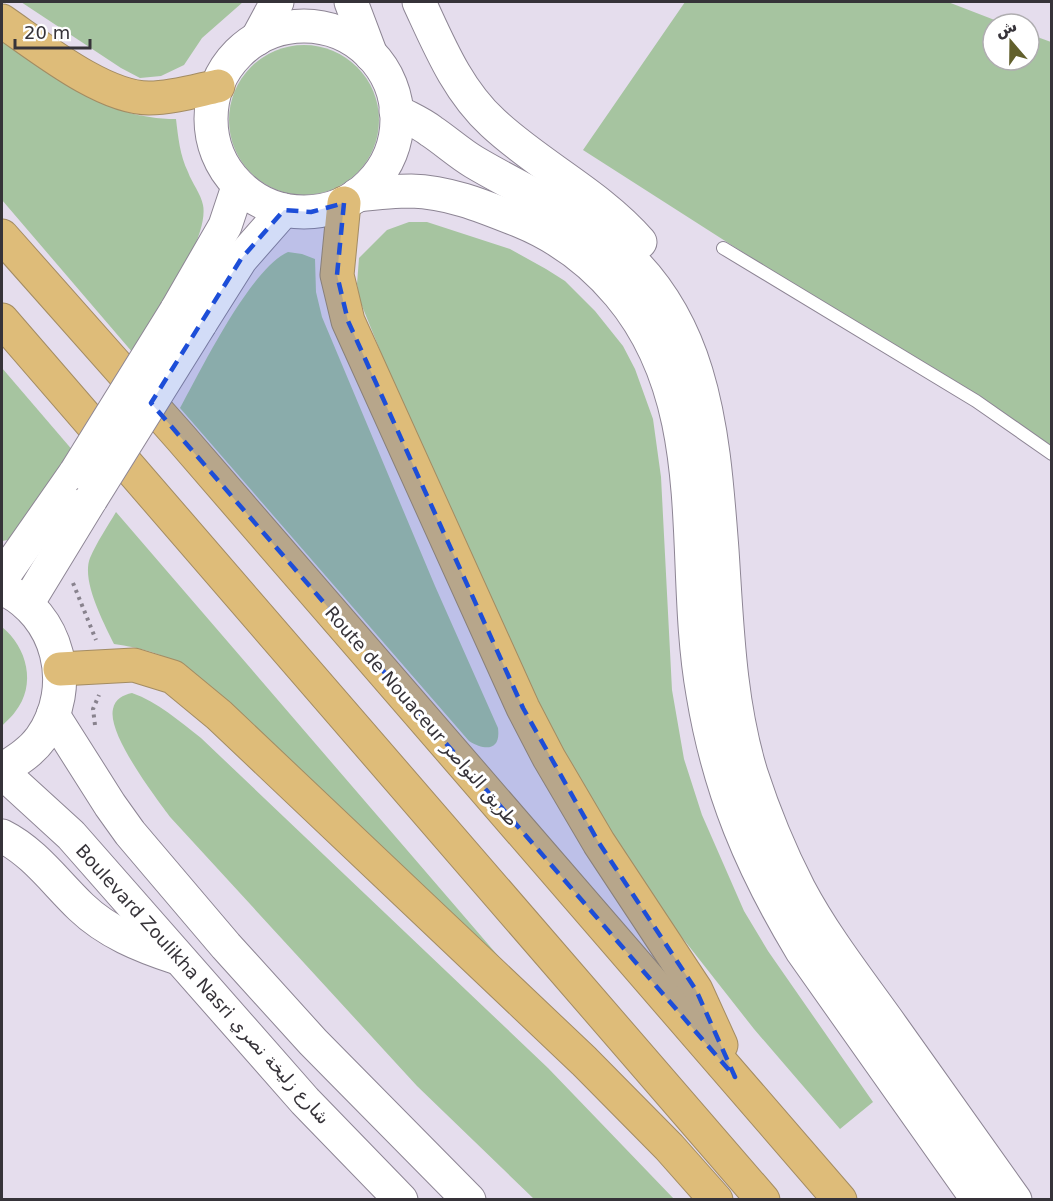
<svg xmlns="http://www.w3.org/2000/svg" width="1053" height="1201" viewBox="0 0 1053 1201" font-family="'DejaVu Sans',Cairo,sans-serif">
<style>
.green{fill:#a6c4a0}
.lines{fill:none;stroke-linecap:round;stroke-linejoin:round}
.lane-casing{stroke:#8d8594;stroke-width:14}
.secondary-casing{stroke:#8d8594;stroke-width:35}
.highway-casing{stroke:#a38c63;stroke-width:35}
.path{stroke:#88828d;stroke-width:4;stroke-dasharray:3 4.5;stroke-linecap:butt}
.lane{stroke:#fff;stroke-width:12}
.secondary{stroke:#fff;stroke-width:33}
.highway{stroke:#debc79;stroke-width:33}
.secondary-bridge-casing{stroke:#8d8594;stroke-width:35;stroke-linecap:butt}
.secondary-bridge{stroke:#fff;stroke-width:33}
.marked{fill:#1d4ed8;fill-opacity:0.2;stroke:#1d4ed8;stroke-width:4.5;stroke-dasharray:12 8;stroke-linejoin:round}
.labels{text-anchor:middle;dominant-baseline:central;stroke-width:6;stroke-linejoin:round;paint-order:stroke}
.street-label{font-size:18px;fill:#363339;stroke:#fff}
</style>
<rect width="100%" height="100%" fill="#e5dded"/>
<g class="green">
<path d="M 21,2 L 243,2 L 202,38 L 184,65 L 161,76 L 140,78 L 121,68 Z"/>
<path d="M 685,2 L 948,2 L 1005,24 L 993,24 L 993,60 L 1029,60 L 1029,34 L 1051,42 L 1051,452 L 908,358 L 583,150 Z"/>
<path d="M 2,40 C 58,77 104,119 176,119 C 178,136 180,156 188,172 C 192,183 201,194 203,205 C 210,240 152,322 133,353 L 2,200 Z"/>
<circle cx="304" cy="120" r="75"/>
<path d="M 409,222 L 427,222 L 510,249 L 546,269 L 565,281 L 595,311 L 623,346 L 635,369 L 653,419 L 661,477 L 672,690 L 684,759 L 702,815 L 744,911 L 768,951 L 873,1102 L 840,1129 L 754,1029 L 677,931 L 590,809 L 463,555 L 360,301 L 357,284 L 359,258 L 387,230 Z"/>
<path d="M 288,252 L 302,254 L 315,259 L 316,292 L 322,317 L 435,586 L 498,728 C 501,751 485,751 469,741 L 180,408 C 201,370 250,269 288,252 Z"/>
<path d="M 2,368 L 74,452 L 13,539 L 2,541 Z"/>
<path d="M 116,512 L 506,965 L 186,669 C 163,653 141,648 114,644 C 104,623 81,581 90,558 C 97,542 107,527 116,512 Z"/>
<path d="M 2,627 C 27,647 37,685 15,712 C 12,717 6,721 2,726 Z"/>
<path d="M 132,693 C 158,702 179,721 201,738 L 548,1068 L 674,1199 L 534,1199 L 417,1086 L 171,818 C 156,798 107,734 113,709 C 115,699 123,695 132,693 Z"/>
</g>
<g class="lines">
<defs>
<path id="lane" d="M 723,248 L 976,401 L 1052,454"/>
<g id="secondary">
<path d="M 351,2 L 371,55"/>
<path d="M 419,2 C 439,45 457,90 493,123 C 539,166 598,194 640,242"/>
<circle cx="304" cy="119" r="93"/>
<path d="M 257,39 L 277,2"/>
<path d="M 396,111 C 408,118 421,123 431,131 C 446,141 459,153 474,162 C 516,187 560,206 600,234 C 706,309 713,433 722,550 C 727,625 729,701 751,773 C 764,813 780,852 799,889 C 825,938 860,982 892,1027 C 933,1084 974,1142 1015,1200"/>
<path d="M 357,195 C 375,193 393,191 411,191 C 450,192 485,207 520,221 C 559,237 592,262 619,294 C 714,407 679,560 703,694 C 719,791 752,868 802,951 L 978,1200"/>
<path d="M 176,311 L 225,226 L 238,187"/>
<path d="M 200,324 L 241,259 L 284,210"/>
<path d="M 2,578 L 76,472"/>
<path d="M 2,588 C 59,614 77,687 41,738 C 31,752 16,761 2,770"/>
<path d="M 27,604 L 91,499"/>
<path d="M 53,715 L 110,805 L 130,833 L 226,946 L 313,1042 L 469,1200"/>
<path d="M 2,772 L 71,835 L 305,1101 L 401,1200"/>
<path d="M 2,836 C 34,852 55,882 81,907 C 107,932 141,946 175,957"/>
</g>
<g id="highway">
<path d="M 2,21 C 40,47 103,98 149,98 C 172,98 195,91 218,86"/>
<path d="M 344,203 L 337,275 L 348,321 L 523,708 L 549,758 L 599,843 L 696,990 L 721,1045"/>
<path d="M 2,236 L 181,438 L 840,1200"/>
<path d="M 2,320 L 763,1200"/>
<path d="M 60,669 L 134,665 L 173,677 L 219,715 L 584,1061 L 669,1147 L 716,1200"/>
</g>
</defs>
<use href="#lane" class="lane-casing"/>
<use href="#secondary" class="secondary-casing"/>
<use href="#highway" class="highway-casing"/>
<g class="path">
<path d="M 73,583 L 96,640"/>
<path d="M 95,725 L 93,709 L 99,695"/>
</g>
<use href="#lane" class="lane"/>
<use href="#secondary" class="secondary"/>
<use href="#highway" class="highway"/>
<defs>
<g id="secondary-bridge">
<path d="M 76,472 L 176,311"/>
<path d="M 91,499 L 200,324"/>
</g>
</defs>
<use href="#secondary-bridge" class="secondary-bridge-casing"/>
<use href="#secondary-bridge" class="secondary-bridge"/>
</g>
<path class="marked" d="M 344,203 L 337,275 L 348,321 L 523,708 L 599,843 L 696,990 L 735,1077 L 151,403 L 241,259 L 284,210 L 311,212 Z"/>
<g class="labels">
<g class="street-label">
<text transform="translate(422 716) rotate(49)">Route de Nouaceur طريق النواصر</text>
<text transform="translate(203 984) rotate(48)">Boulevard Zoulikha Nasri شارع زليخة نصري</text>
</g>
</g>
<rect width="1053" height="1201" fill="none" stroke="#363339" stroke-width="6"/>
<g transform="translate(1011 42) rotate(340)"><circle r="28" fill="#ffffff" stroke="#afadb0" stroke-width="1.5"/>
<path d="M0-4.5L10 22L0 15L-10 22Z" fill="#62602d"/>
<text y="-9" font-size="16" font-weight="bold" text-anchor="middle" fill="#363339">ش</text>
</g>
<path d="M15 39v9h75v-9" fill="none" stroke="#363339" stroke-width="3"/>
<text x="24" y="39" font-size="18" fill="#363339" stroke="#ffffff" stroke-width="4.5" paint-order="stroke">20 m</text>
</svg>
